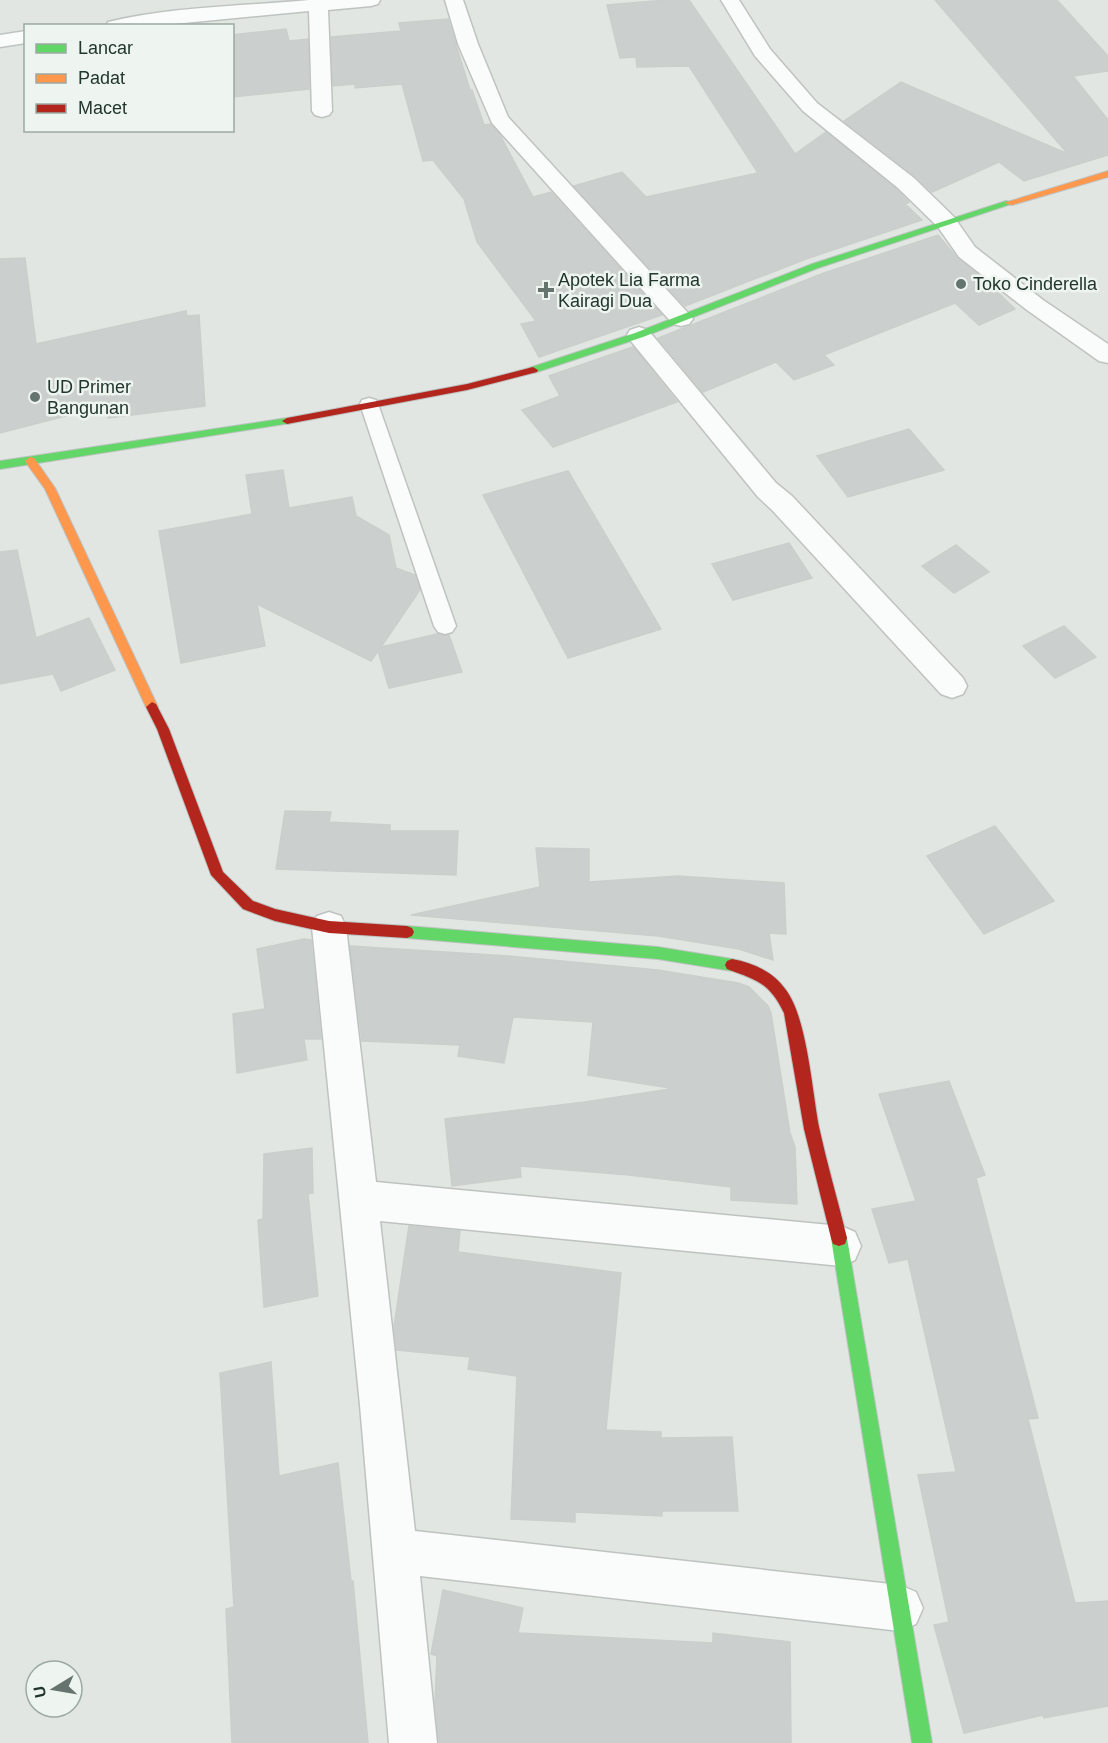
<svg xmlns="http://www.w3.org/2000/svg" width="1108" height="1743" viewBox="0 0 1108 1743" font-family="Helvetica,sans-serif">
<style>
.building{fill:#cbcfcd;stroke:#cacfcc;stroke-width:1.5}
.lines{fill:none;stroke-linecap:round;stroke-linejoin:round}
.lane-casing{stroke:#bec3c0;stroke-width:3}
.street-casing{stroke:#bec3c0;stroke-width:3}
.fast-casing{stroke:#bdc3c0;stroke-width:2}
.slow-casing{stroke:#bdc3c0;stroke-width:2}
.jam-casing{stroke:#bdc3c0;stroke-width:2}
.lane{fill:#fafbfb;fill-rule:evenodd}
.street{fill:#fafbfb;fill-rule:evenodd}
.fast{fill:#63d668;fill-rule:evenodd}
.slow{fill:#ff974d;fill-rule:evenodd}
.jam{fill:#b3261e;fill-rule:evenodd}
.poi-dot{fill:#65746e;stroke:#eef5f1;stroke-width:2}
.labels{text-anchor:middle;dominant-baseline:central;stroke-width:5;stroke-linejoin:round;paint-order:stroke}
.far-poi-label{font-size:18px;fill:#22362f;stroke:#eef5f1;text-anchor:start}
</style>
<rect width="100%" height="100%" fill="#e1e6e3"/>
<g class="building">
<path d="M 666,0 L 689,0 L 795,154 L 826,132 L 897,190 L 909,202 L 905,204 L 922,220 L 806,259 L 685,306 L 574,186 L 622,172 L 646,197 L 758,173 L 689,66 L 637,67 L 636,57 L 620,58 L 607,5 Z"/>
<path d="M 935,0 L 1057,0 L 1108,56 L 1108,71 L 1073,76 L 1108,120 L 1108,155 L 1024,181 L 999,162 L 932,192 L 915,176 L 844,121 L 901,82 L 1068,154 Z"/>
<path d="M 448,19 L 470,90 L 472,90 L 484,125 L 490,124 L 500,135 L 533,197 L 551,192 L 662,315 L 539,357 L 521,324 L 536,321 L 477,242 L 464,199 L 433,160 L 423,161 L 402,84 L 355,88 L 355,84 L 333,86 L 331,37 L 401,31 L 399,23 Z"/>
<path d="M 286,29 L 289,41 L 308,39 L 309,89 L 232,97 L 232,35 Z"/>
<path d="M 938,235 L 958,259 L 985,280 L 1015,309 L 979,325 L 955,303 L 824,355 L 834,365 L 794,380 L 776,362 L 703,392 L 658,338 L 824,273 Z"/>
<path d="M 25,258 L 36,344 L 186,311 L 187,316 L 199,315 L 205,406 L 108,418 L 108,405 L 0,433 L 0,259 Z"/>
<path d="M 633,347 L 677,402 L 553,447 L 522,410 L 560,396 L 549,376 Z"/>
<path d="M 909,429 L 944,470 L 848,497 L 817,456 Z"/>
<path d="M 283,470 L 289,508 L 352,497 L 356,516 L 389,535 L 396,568 L 415,575 L 420,590 L 381,647 L 437,634 L 449,635 L 462,672 L 389,688 L 378,651 L 371,661 L 257,604 L 265,646 L 181,663 L 159,531 L 252,514 L 246,475 Z"/>
<path d="M 568,471 L 661,629 L 568,658 L 483,495 Z"/>
<path d="M 789,543 L 812,578 L 733,600 L 712,564 Z"/>
<path d="M 956,545 L 989,572 L 954,593 L 922,566 Z"/>
<path d="M 17,550 L 36,638 L 89,618 L 115,670 L 61,691 L 53,674 L 0,684 L 0,552 Z"/>
<path d="M 1064,626 L 1096,657 L 1055,678 L 1023,646 Z"/>
<path d="M 285,811 L 331,812 L 329,822 L 390,825 L 390,831 L 458,831 L 456,875 L 276,869 Z"/>
<path d="M 995,826 L 1054,901 L 984,934 L 927,856 Z"/>
<path d="M 536,848 L 589,849 L 589,882 L 678,876 L 784,883 L 786,934 L 769,933 L 773,960 L 739,949 L 658,936 L 411,915 L 540,887 Z"/>
<path d="M 304,939 L 311,940 L 321,1039 L 304,1039 L 307,1060 L 237,1073 L 233,1014 L 265,1009 L 257,949 Z"/>
<path d="M 350,946 L 509,956 L 658,970 L 738,983 L 749,987 L 768,1006 L 771,1013 L 790,1133 L 795,1147 L 797,1204 L 731,1200 L 731,1187 L 629,1175 L 520,1166 L 521,1177 L 452,1186 L 445,1119 L 585,1102 L 670,1089 L 670,1088 L 588,1075 L 593,1022 L 513,1017 L 504,1063 L 458,1056 L 460,1045 L 362,1041 Z"/>
<path d="M 949,1081 L 985,1175 L 976,1178 L 1038,1418 L 1028,1419 L 1075,1603 L 1108,1601 L 1108,1706 L 1044,1718 L 1043,1715 L 964,1733 L 934,1625 L 949,1622 L 918,1475 L 956,1472 L 908,1259 L 889,1263 L 872,1209 L 916,1201 L 879,1094 Z"/>
<path d="M 312,1148 L 313,1193 L 308,1194 L 318,1296 L 264,1307 L 258,1220 L 263,1219 L 264,1154 Z"/>
<path d="M 409,1226 L 460,1231 L 458,1252 L 621,1273 L 606,1430 L 661,1432 L 661,1438 L 732,1437 L 738,1511 L 662,1511 L 662,1516 L 575,1512 L 575,1522 L 511,1519 L 517,1376 L 468,1369 L 470,1357 L 397,1350 L 394,1326 Z"/>
<path d="M 271,1362 L 279,1476 L 338,1463 L 351,1581 L 353,1581 L 368,1743 L 232,1743 L 226,1609 L 234,1607 L 220,1373 Z"/>
<path d="M 443,1590 L 523,1608 L 518,1633 L 713,1643 L 713,1633 L 790,1642 L 791,1743 L 439,1743 L 435,1702 L 437,1656 L 431,1654 Z"/>
</g>
<g class="lines">
<defs>
<path id="lane" d="M 369,398 L 376,400 L 378,404 L 456,626 L 452,632 L 445,634 L 438,632 L 434,626 L 360,404 L 362,400 Z"/>
<g id="street">
<path d="M 309,0 L 380,0 L 378,4 L 371,6 L 328,10 L 332,111 L 329,115 L 322,117 L 315,115 L 312,111 L 309,11 L 153,26 L 106,26 L 108,22 C 169,7 245,6 309,0 Z"/>
<path d="M 445,0 L 463,0 L 478,44 L 508,117 L 689,314 L 693,319 L 689,324 L 681,326 L 673,324 L 492,123 L 458,44 Z"/>
<path d="M 721,0 L 739,0 L 770,49 L 817,103 L 914,178 L 954,217 L 975,247 L 1043,300 L 1108,344 L 1108,363 L 1099,361 L 1027,310 L 959,257 L 938,227 L 898,188 L 803,111 L 755,56 Z"/>
<path d="M 26,31 L 26,43 L 0,47 L 0,35 Z"/>
<path d="M 639,327 L 648,330 L 776,483 L 792,496 L 963,678 L 967,686 L 963,694 L 952,698 L 941,694 L 772,510 L 758,497 L 630,340 L 627,335 L 630,330 Z"/>
<path d="M 329,912 L 341,916 L 346,927 L 376,1182 L 841,1226 L 855,1232 L 861,1246 L 855,1260 L 841,1266 L 380,1221 L 415,1531 L 900,1585 L 916,1592 L 923,1608 L 916,1624 L 900,1631 L 420,1576 L 437,1743 L 389,1743 L 360,1405 L 312,927 L 317,916 Z"/>
</g>
<g id="fast">
<path d="M 1006,201 L 1014,203 L 818,268 L 643,337 L 537,372 L 533,373 L 528,370 L 529,368 L 635,333 L 812,264 Z"/>
<path d="M 287,418 L 291,419 L 291,423 L 0,469 L 0,461 Z"/>
<path d="M 407,926 L 658,947 L 732,959 L 737,961 L 739,965 L 737,969 L 732,971 L 658,959 L 407,938 L 402,936 L 400,932 L 402,928 Z"/>
<path d="M 839,1230 L 845,1232 L 847,1238 L 932,1743 L 912,1743 L 831,1238 L 833,1232 Z"/>
</g>
<g id="slow">
<path d="M 1108,171 L 1108,177 L 1012,205 L 1004,203 Z"/>
<path d="M 30,457 L 34,458 L 55,488 L 158,707 L 156,710 L 152,712 L 146,707 L 45,489 L 25,461 Z"/>
</g>
<g id="jam">
<path d="M 533,367 L 538,370 L 537,372 L 467,390 L 287,424 L 282,421 L 287,418 L 467,384 Z"/>
<path d="M 152,702 L 156,704 L 169,729 L 223,872 L 253,901 L 275,909 L 329,921 L 407,926 L 412,928 L 414,932 L 412,936 L 407,938 L 329,933 L 275,921 L 243,909 L 211,875 L 157,729 L 146,707 Z"/>
<path d="M 732,959 C 753,963 773,971 786,990 C 807,1018 812,1090 819,1127 C 827,1164 838,1201 847,1238 L 845,1244 L 839,1246 L 833,1244 L 831,1238 L 804,1129 L 784,1013 C 769,982 756,980 727,969 L 725,965 L 727,961 Z"/>
</g>
</defs>
<use href="#lane" class="lane-casing"/>
<use href="#street" class="street-casing"/>
<use href="#fast" class="fast-casing"/>
<use href="#slow" class="slow-casing"/>
<use href="#jam" class="jam-casing"/>
<use href="#lane" class="lane"/>
<use href="#street" class="street"/>
<use href="#fast" class="fast"/>
<use href="#slow" class="slow"/>
<use href="#jam" class="jam"/>
</g>
<g class="poi-dot">
<circle cx="961" cy="284" r="6"/>
<path d="M543 281h6v6h6v6h-6v6h-6v-6h-6v-6h6z"/>
<circle cx="35" cy="397" r="6"/>
</g>
<g class="labels">
<g class="far-poi-label">
<text x="558" y="280">Apotek Lia Farma<tspan x="558" dy="21">Kairagi Dua</tspan></text>
<text x="973" y="284">Toko Cinderella</text>
<text x="47" y="387">UD Primer<tspan x="47" dy="21">Bangunan</tspan></text>
</g>
</g>
<rect x="24" y="24" width="210" height="108" fill="#eef5f1" stroke="#9ca9a3" stroke-width="1.5"/>
<rect x="36" y="44" width="30" height="9" fill="#63d668" stroke="#9ca9a3" stroke-width="1.5"/>
<text x="78" y="54" font-size="18" fill="#22362f">Lancar</text>
<rect x="36" y="74" width="30" height="9" fill="#ff974d" stroke="#9ca9a3" stroke-width="1.5"/>
<text x="78" y="84" font-size="18" fill="#22362f">Padat</text>
<rect x="36" y="104" width="30" height="9" fill="#b3261e" stroke="#9ca9a3" stroke-width="1.5"/>
<text x="78" y="114" font-size="18" fill="#22362f">Macet</text>
<g transform="translate(54 1689) rotate(259)"><circle r="28" fill="#eef5f1" stroke="#9ca9a3" stroke-width="1.5"/>
<path d="M0-4.5L10 22L0 15L-10 22Z" fill="#65746e"/>
<text y="-9" font-size="16" font-weight="bold" text-anchor="middle" fill="#22362f">U</text>
</g>
</svg>
